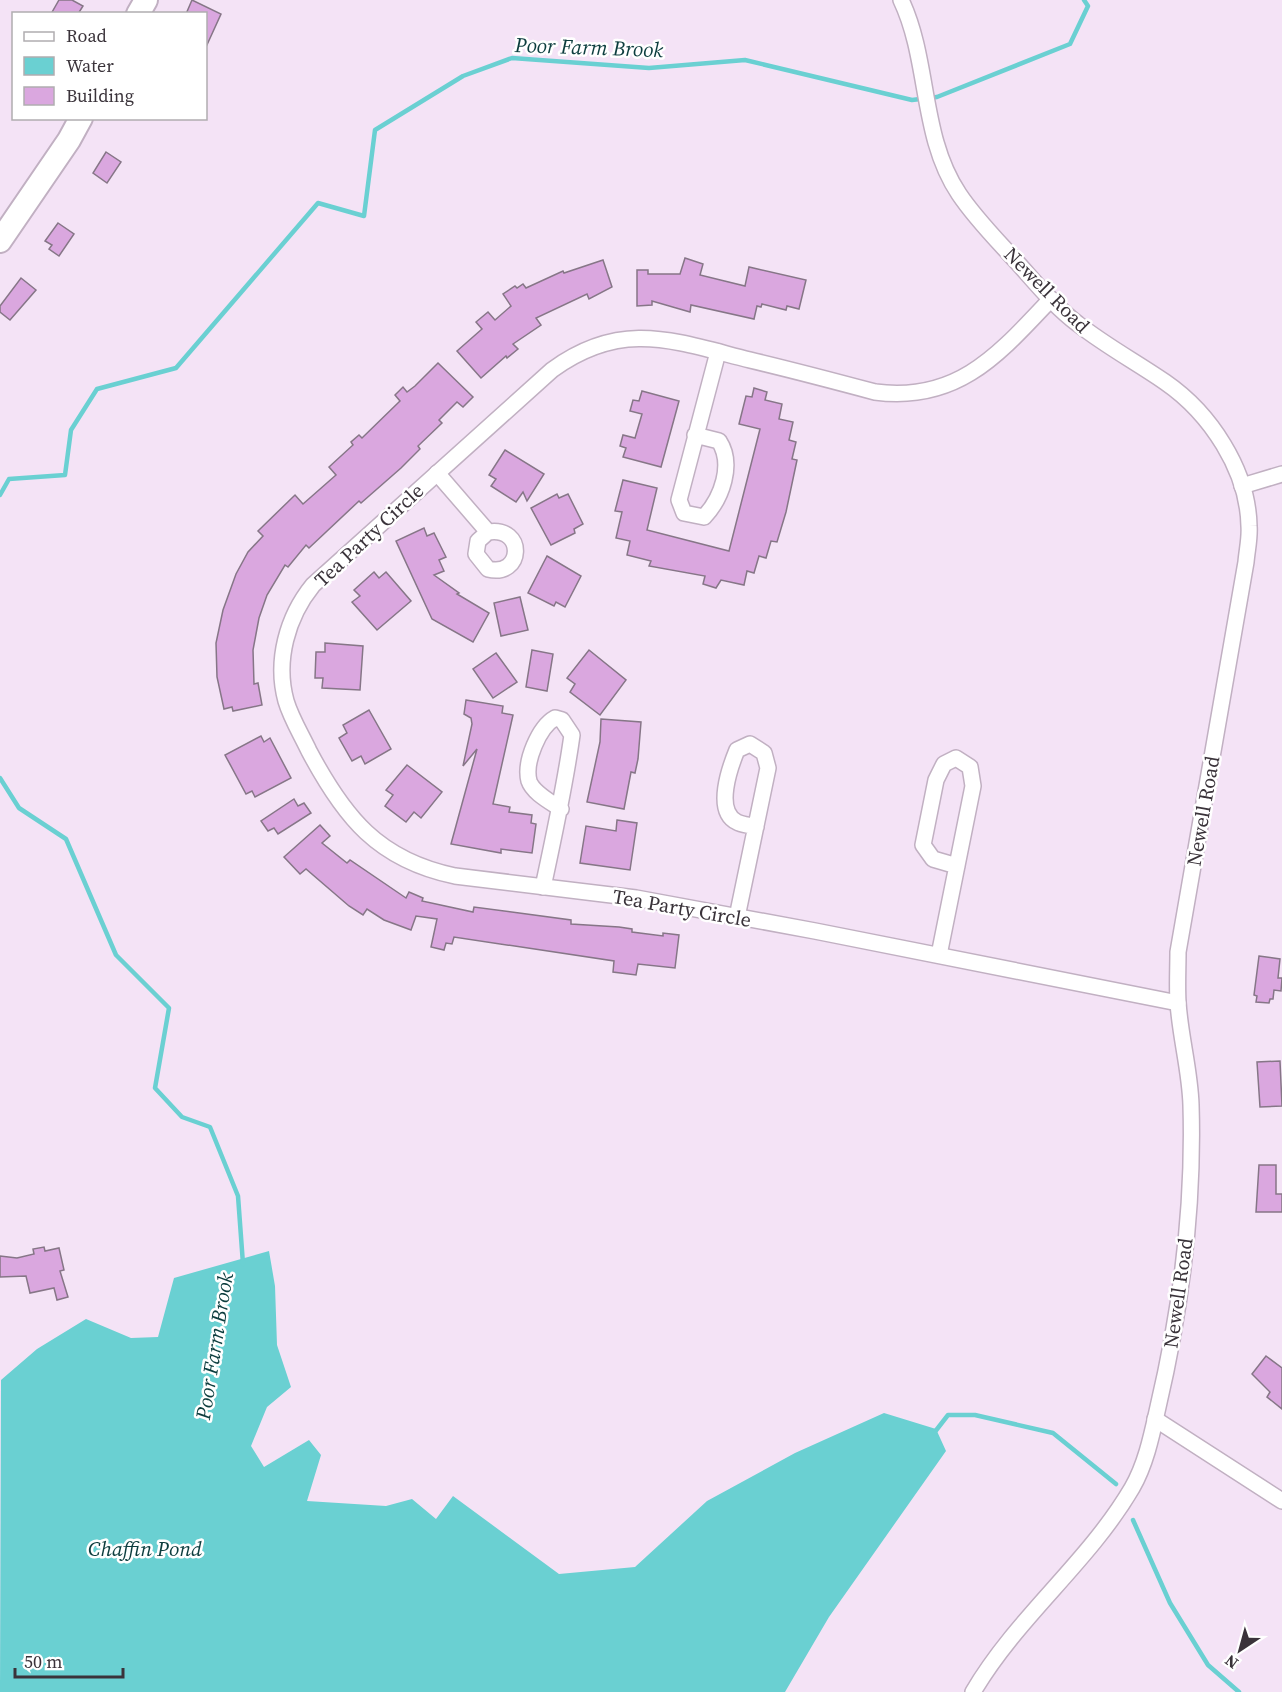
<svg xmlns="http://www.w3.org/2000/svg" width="1282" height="1692" viewBox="0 0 1282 1692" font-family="'Source Serif 4',serif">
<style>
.water{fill:#6ad0d2}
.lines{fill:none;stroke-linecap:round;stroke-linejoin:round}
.stream{stroke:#6ad0d2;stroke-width:4.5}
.building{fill:#daa7df;stroke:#867687;stroke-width:1.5}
.minor-casing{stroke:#c1b0c2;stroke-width:18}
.primary-casing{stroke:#c1b0c2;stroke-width:26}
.minor{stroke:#fff;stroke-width:15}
.primary{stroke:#fff;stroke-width:22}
.labels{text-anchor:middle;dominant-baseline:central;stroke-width:5;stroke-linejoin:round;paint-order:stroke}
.street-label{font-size:20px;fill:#3a333a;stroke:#fff}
.water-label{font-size:21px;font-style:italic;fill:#0c3d3e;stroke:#fff}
</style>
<rect width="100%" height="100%" fill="#f4e3f6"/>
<path class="water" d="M 269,1251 L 275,1286 L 277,1345 L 291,1387 L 267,1407 L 251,1446 L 264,1467 L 309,1440 L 321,1455 L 307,1501 L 386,1506 L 412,1499 L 436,1519 L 453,1496 L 559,1574 L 635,1567 L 707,1501 L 795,1453 L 884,1413 L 936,1429 L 946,1451 L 829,1617 L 785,1692 L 0,1692 L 1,1380 L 37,1349 L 86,1319 L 131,1338 L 158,1337 L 174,1278 Z"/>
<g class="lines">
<g class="stream">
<path d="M 0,495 L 9,479 L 65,475 L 71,430 L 97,389 L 176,368 L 318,203 L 364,216 L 375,130 L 463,76 L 512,58 L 649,68 L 745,60 L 912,100 L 937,97 L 1070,44 L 1088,6 L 1084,0"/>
<path d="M 0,778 L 19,808 L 66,839 L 116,955 L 169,1008 L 155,1088 L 182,1117 L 210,1127 L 238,1196 L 243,1264"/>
<path d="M 934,1433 L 948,1415 L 975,1415 L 1053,1433 L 1116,1484"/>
<path d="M 1133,1520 L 1170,1603 L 1208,1665 L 1239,1692"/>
</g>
</g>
<g class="building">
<path d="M 59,0 L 72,0 L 83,6 L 78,14 L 51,14 Z"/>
<path d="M 192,0 L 221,14 L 206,47 L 206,14 L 186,14 Z"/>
<path d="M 106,152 L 121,162 L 107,183 L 93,173 Z"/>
<path d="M 58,223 L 74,234 L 59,256 L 49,249 L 52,245 L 45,241 Z"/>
<path d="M 685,258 L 703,264 L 700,275 L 745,286 L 749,267 L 806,280 L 799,309 L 787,306 L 786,310 L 762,304 L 761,307 L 757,306 L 754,319 L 691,305 L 690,312 L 652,301 L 652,305 L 637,306 L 637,270 L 648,270 L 648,274 L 680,274 Z"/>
<path d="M 603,260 L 612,287 L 589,299 L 587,294 L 536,318 L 541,325 L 513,344 L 518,349 L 507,358 L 506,356 L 481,378 L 457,351 L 482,329 L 476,322 L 488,312 L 495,320 L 511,306 L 503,294 L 515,286 L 517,288 L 523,284 L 526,288 L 563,271 L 564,273 Z"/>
<path d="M 21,278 L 36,290 L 10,320 L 0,312 L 0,306 Z"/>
<path d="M 438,363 L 473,397 L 463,407 L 457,402 L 439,420 L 442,423 L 418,446 L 420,449 L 401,468 L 361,503 L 359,501 L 309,548 L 306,545 L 288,567 L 285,565 L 267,595 L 259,618 L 253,650 L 254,684 L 258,683 L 262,705 L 233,711 L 232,707 L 224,709 L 217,677 L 216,643 L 223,610 L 236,574 L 248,552 L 263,536 L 258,531 L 295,495 L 303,504 L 336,475 L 329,467 L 353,445 L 351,442 L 359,435 L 362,438 L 400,401 L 395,395 L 403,387 L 407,392 L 415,386 Z"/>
<path d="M 754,388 L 767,392 L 765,400 L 782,404 L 779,419 L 793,422 L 789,440 L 796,442 L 792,459 L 797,460 L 786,512 L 777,542 L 771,541 L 766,558 L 759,556 L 754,573 L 747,571 L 744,585 L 721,580 L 716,588 L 703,584 L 705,576 L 649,566 L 651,561 L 627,555 L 630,541 L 616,538 L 622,512 L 615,511 L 623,480 L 657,488 L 647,530 L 729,551 L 760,429 L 739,424 L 746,396 L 752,397 Z"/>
<path d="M 642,391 L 679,401 L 661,467 L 623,457 L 626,448 L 620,446 L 623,435 L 635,438 L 642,414 L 630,411 L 633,400 L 639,401 Z"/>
<path d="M 505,450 L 544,474 L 527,501 L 523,492 L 516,502 L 491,486 L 496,479 L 489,475 Z"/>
<path d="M 557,494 L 559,498 L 568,494 L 583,524 L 574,529 L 575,533 L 551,545 L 531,508 Z"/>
<path d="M 424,528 L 427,536 L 434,533 L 446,557 L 439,560 L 444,571 L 434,575 L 459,593 L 457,594 L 489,613 L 473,642 L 432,619 L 396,541 Z"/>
<path d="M 547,556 L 581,576 L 565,607 L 556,602 L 554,606 L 528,593 Z"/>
<path d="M 374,572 L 379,578 L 386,572 L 411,601 L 377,630 L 352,602 L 360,596 L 354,590 Z"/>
<path d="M 520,597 L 528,630 L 501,636 L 494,603 Z"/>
<path d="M 325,643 L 363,646 L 360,690 L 322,688 L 323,678 L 315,678 L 316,652 L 325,652 Z"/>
<path d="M 532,650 L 553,654 L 547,691 L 526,687 Z"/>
<path d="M 589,650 L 626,680 L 600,715 L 570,692 L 575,684 L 567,678 Z"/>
<path d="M 496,653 L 517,682 L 493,698 L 473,669 Z"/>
<path d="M 466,700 L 503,706 L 502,713 L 513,715 L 493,804 L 510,807 L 509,812 L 532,815 L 531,823 L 536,824 L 532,853 L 501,849 L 501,853 L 451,844 L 477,749 L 463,766 L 472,724 L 471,718 L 464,714 Z"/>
<path d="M 369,710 L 391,749 L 365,764 L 361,756 L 352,761 L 339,738 L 347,733 L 343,725 Z"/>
<path d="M 601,719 L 641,722 L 638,759 L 635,773 L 631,772 L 624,809 L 587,802 L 600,742 Z"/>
<path d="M 261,736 L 264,742 L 270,738 L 291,778 L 255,797 L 252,791 L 246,794 L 225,755 Z"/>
<path d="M 407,765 L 442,792 L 421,818 L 414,812 L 406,822 L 385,806 L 393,795 L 386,790 Z"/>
<path d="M 294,799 L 298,806 L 304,803 L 311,813 L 278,834 L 274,828 L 268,831 L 261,821 Z"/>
<path d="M 617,820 L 637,823 L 630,870 L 580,863 L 586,826 L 616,831 Z"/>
<path d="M 320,825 L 330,836 L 322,843 L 347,863 L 350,860 L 406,898 L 409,892 L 423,898 L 422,901 L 473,912 L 474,907 L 571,920 L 571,924 L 619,927 L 632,929 L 632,932 L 663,936 L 663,933 L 679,935 L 675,968 L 638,964 L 636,975 L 613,972 L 614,961 L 454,937 L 452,944 L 446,943 L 444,950 L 431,947 L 437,919 L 416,916 L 411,930 L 384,920 L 367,909 L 363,915 L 349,906 L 306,869 L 300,874 L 284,857 Z"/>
<path d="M 1259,956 L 1280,959 L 1278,978 L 1282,978 L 1281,991 L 1274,990 L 1273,999 L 1270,999 L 1269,1003 L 1256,1002 L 1257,996 L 1254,995 Z"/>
<path d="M 1280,1061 L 1282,1106 L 1260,1107 L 1257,1062 Z"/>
<path d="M 1259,1165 L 1276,1165 L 1276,1194 L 1282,1194 L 1282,1212 L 1256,1212 Z"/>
<path d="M 44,1247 L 45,1251 L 59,1248 L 64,1270 L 60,1271 L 68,1297 L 57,1300 L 54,1288 L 30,1293 L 26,1276 L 0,1277 L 0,1256 L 17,1258 L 34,1254 L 33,1249 Z"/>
<path d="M 1266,1356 L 1282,1368 L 1282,1409 L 1267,1397 L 1270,1392 L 1252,1374 Z"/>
</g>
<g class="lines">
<defs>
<g id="minor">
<path d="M 901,0 C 930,61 920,136 959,194 C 975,218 995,238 1015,260 C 1035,282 1054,306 1078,324 C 1106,346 1136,362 1165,382 C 1210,413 1248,470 1249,526 C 1250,538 1247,550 1246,562 L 1178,952 C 1178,968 1177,985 1178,1002 C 1180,1036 1190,1070 1191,1105 C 1194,1205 1181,1309 1158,1407 C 1152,1434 1146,1464 1132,1488 C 1088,1563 1017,1617 973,1692"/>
<path d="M 1051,299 C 999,354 958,403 875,392 C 834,381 792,370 750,360 C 674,341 622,319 552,370 L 313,585 C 287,617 275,661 286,701 C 291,718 301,734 309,751 C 344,817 378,860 455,876 L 636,898 L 815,931 L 1178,1003"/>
<path d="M 695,435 L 719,441 C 734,464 722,498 704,517 L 684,513 L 679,500 L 718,352"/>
<path d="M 437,473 L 488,532 C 526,526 523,578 488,569 L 476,554 L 478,541 L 488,532"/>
<path d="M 1242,486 L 1282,474"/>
<path d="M 543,887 C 554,836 565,786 572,735 L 562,720 L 555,718 C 539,727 524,762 529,781 C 533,793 551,802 561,809"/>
<path d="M 737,917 L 768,768 L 764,753 L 750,744 L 737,750 C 730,767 714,811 737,822 C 742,825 750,825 756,827"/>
<path d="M 939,955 L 973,786 L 970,767 L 956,758 L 944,764 L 936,780 L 923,845 L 933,859 L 957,866"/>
<path d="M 1155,1419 L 1282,1501"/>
</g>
<g id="primary">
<path d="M 138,14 L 146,0"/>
<path d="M 0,241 L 69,140 L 81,118"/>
</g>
</defs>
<use href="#minor" class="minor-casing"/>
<use href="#primary" class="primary-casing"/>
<use href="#minor" class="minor"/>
<use href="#primary" class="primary"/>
</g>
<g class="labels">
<g class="street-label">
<text transform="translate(1047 290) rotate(45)">Newell Road</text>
<text transform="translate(369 535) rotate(-43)">Tea Party Circle</text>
<text transform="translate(1203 811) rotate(-80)">Newell Road</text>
<text transform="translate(682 908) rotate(10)">Tea Party Circle</text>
<text transform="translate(1178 1293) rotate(-82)">Newell Road</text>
</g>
<g class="water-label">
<text transform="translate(589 47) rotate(2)">Poor Farm Brook</text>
<text transform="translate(214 1346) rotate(-81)">Poor Farm Brook</text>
<text x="145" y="1548">Chaffin Pond</text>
</g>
</g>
<rect x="12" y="12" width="195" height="108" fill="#ffffff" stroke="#b0adb0" stroke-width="1.5"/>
<rect x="24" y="32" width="30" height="9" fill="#ffffff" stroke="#b0adb0" stroke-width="1.5"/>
<text x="66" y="42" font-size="18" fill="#3a333a">Road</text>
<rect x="24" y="57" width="30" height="18" fill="#6ad0d2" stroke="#b0adb0" stroke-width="1.5"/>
<text x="66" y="72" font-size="18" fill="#3a333a">Water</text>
<rect x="24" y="87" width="30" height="18" fill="#daa7df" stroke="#b0adb0" stroke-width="1.5"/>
<text x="66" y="102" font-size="18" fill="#3a333a">Building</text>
<g transform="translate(1240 1650) rotate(216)" stroke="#ffffff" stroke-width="4.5" paint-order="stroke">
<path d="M0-4.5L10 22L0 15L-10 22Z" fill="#3a333a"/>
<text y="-9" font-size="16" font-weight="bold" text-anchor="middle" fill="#3a333a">N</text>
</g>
<path d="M15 1668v9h108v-9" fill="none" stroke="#3a333a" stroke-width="3"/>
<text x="24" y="1668" font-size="18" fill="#3a333a" stroke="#ffffff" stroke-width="4.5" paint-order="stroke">50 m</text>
</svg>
